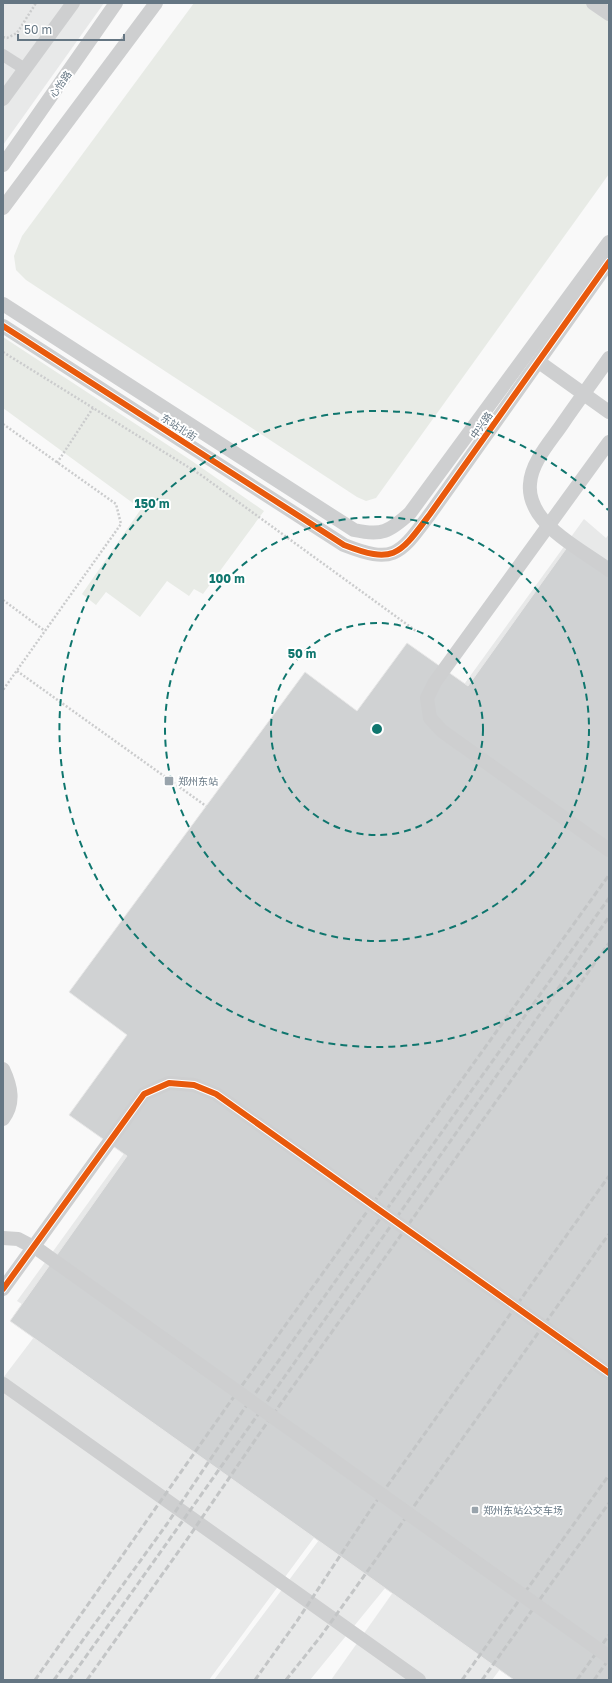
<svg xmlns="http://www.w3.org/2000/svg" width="612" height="1683" viewBox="0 0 612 1683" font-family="'Golos Text','Noto Sans SC',sans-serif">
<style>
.built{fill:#e8e9e9}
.green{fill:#e8ebe6}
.building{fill:#d0d2d3;stroke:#e8e8e8}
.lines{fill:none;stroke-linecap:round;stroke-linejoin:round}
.path{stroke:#cbcccd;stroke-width:2.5;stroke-dasharray:2 2;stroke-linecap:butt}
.minor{stroke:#cecfd0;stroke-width:12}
.tertiary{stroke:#cecfd0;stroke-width:14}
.rail{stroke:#c3c5c6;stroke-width:3;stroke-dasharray:6 3;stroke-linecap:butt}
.tertiary-bridge{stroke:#cecfd0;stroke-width:14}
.cycleway-casing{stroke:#fff;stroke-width:8}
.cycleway{stroke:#e8590c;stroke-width:6}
.ring{fill:none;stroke:#0f766e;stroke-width:2;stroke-dasharray:7 5}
.poi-dot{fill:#99a4ac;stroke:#fff;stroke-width:1.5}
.labels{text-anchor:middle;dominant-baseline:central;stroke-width:4;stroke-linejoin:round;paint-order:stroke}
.street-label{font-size:10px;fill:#657683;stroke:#fff}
.poi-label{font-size:10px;fill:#657683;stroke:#fff;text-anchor:start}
.centre{fill:#0f766e;stroke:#fff;stroke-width:2}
.ring-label{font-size:12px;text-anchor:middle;font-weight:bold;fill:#0f766e;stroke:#fff;stroke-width:4;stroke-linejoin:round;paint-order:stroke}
</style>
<rect width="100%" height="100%" fill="#f9f9f9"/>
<g class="built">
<path d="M 3,3 L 104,3 L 3,145 Z"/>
<path d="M 584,519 L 606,538 L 609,534 L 609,1125 L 336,1508 L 209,1680 L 3,1680 L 3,1378 L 47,1320 L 17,1301 Z"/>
<path d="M 340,1512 L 408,1560 L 310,1680 L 214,1680 Z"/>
<path d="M 413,1564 L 521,1641 L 492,1680 L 331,1680 Z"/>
</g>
<g class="green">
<path d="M 194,3 L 609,3 L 609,174 L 376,498 L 366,501 L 357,497 L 26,280 L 16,270 L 14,256 L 22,236 Z"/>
<path d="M 3,337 L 189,459 L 264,511 L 203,594 L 194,589 L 189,596 L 167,581 L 140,617 L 106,592 L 96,605 L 82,594 L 141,509 L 3,408 Z"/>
</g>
<path class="building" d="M 568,546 L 609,576 L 609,1680 L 514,1680 L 10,1321 L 127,1156 L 69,1115 L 127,1035 L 69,992 L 305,672 L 357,711 L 407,643 L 468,686 Z"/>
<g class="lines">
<g class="path">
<path d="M 3,37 L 7,38 L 17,33 L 36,3"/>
<path d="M 3,352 L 201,475 L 416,631"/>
<path d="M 3,424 L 116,504 L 121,524 L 3,690"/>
<path d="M 57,463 L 93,408"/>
<path d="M 3,600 L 45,631"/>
<path d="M 17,671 L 206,806"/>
</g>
<path class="minor" d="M 3,55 L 25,69"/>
<g class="tertiary">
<path d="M 593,3 L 609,14"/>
<path d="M 3,99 L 73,3"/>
<path d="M 3,165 L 116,3"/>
<path d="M 3,208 L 156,3"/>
<path d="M 3,304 L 354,530 C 382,536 389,532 410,513 L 609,242"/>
<path d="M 3,326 L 344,545 C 395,565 400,554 430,514 L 609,262"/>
<path d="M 539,362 L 609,412"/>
<path d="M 609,442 L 435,682 L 427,698 L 430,718 L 442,731 L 609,850"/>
<path d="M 3,1069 C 11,1086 15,1103 3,1119"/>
<path d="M 3,1384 L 419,1680"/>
</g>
<g class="rail">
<path d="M 35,1680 L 228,1405 L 609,875"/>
<path d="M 54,1680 L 167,1524 L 242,1412 L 609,898"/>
<path d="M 69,1680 C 251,1427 428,1171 609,917"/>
<path d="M 87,1680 L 186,1541 L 262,1430 L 609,943"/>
<path d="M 255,1680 L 297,1621 L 373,1506 L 609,1176"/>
<path d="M 286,1680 L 321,1636 L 609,1234"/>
<path d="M 462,1680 L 609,1475"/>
<path d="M 482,1680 L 609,1503"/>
<path d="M 577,1680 L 609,1635"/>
<path d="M 594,1680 L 609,1659"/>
</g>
<g class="tertiary-bridge">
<path d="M 609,358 C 594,380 578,401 563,423 C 551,441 531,462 530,484 C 529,494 533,505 538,513 C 553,536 587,554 609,570"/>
<path d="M 3,1238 L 18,1239 L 39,1250 L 609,1657"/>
<path d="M 3,1289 L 144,1094 L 169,1083 L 194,1085 L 216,1094 L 609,1373"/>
</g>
<defs>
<g id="cycleway">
<path d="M 3,326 L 344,545 C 395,565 400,554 430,514 L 609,262"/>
<path d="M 3,1289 L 144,1094 L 169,1083 L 194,1085 L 216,1094 L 609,1373"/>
</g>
</defs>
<use href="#cycleway" class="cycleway-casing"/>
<use href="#cycleway" class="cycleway"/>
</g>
<g class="ring">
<circle cx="377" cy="729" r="106"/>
<circle cx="377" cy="729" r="212"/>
<path d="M608 948A318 318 0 1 1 608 510"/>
</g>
<g class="poi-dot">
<rect x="164" y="776" width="10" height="10" rx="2"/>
<rect x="471" y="1506" width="8" height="8" rx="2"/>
</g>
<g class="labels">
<g class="street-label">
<text transform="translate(60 84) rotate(-55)">心怡路</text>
<text transform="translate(481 425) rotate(-55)">中兴路</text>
<text transform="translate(179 427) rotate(33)">东站北街</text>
</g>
<g class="poi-label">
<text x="178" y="781">郑州东站</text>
<text x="483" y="1510">郑州东站公交车场</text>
</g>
</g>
<circle cx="377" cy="729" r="6" class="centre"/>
<g class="ring-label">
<text x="152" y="508">150 m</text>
<text x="227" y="583">100 m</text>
<text x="302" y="658">50 m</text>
</g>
<rect width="612" height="1683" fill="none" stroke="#657683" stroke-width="8"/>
<path d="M18 34v6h106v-6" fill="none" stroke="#657683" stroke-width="2"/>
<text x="24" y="34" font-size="12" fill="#657683" stroke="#ffffff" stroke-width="3" paint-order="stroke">50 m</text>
</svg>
